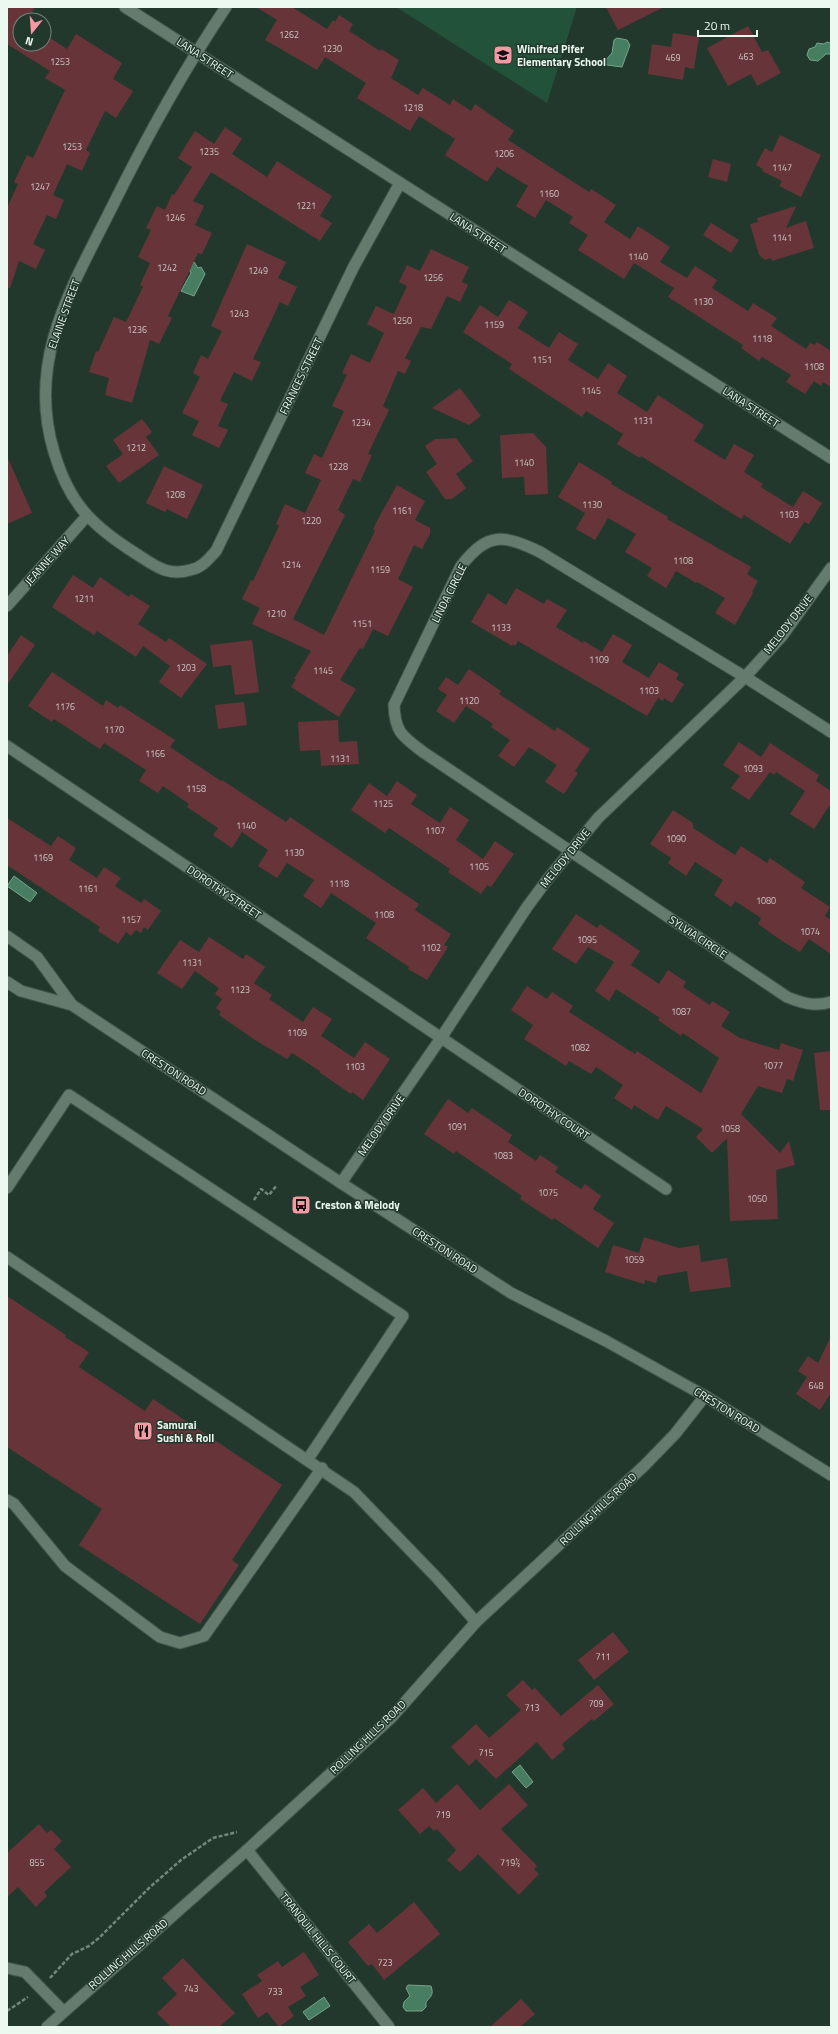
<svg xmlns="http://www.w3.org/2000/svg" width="838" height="2034" viewBox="0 0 838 2034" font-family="'Titillium Web',sans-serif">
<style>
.green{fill:#23523b}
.water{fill:#477e61;stroke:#78a38c}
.building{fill:#67343a}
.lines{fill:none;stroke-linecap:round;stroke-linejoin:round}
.service-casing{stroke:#40534a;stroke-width:13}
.minor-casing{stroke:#40534a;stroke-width:13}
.tertiary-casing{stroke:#40534a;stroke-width:13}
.secondary-casing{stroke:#40534a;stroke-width:13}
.path{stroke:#75877d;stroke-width:2.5;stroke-dasharray:4 2;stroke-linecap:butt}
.service{stroke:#647b6e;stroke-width:11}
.minor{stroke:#647b6e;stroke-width:11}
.tertiary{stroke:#647b6e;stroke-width:11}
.secondary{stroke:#647b6e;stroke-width:11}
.labels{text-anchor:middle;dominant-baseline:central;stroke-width:3;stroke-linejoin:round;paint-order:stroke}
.number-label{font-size:9px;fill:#cbc8c3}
.poi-label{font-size:11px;font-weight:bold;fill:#ecf9f1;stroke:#23382c;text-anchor:start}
.street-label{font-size:11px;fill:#ecf9f1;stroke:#23382c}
</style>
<rect width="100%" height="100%" fill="#23382c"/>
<path class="green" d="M 396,7 L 577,7 L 547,103 Z"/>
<g class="water">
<path d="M 617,38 L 627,40 L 630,45 L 622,67 L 607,65 L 604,62 L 612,53 L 614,40 Z"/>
<path d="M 827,42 L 831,43 L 831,54 L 826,54 L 818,61 L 810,60 L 807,55 L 809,49 L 815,47 L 817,43 L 824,44 Z"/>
<path d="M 194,262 L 198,268 L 201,267 L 205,274 L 194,296 L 181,291 L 191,273 L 187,265 Z"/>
<path d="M 14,876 L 37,893 L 30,902 L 7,886 Z"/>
<path d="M 520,1765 L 533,1782 L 526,1788 L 512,1772 Z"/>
<path d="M 408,1985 L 431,1986 C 434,1995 431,1996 426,2002 L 426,2007 L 422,2011 L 406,2011 L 403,2007 L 404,2002 L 410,1996 L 406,1988 Z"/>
<path d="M 324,1997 L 330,2006 L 309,2020 L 303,2012 Z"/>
</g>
<g class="building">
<path d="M 7,7 L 35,7 L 27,20 L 20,20 L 20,44 L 44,44 L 44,34 L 67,49 L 76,34 L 122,63 L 113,79 L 133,91 L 116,118 L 105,111 L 86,150 L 90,153 L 82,171 L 67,164 L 53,195 L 64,200 L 56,219 L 47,215 L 33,244 L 45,250 L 36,269 L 19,261 L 10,288 L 7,288 L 7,208 L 18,184 L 14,182 L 27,155 L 33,158 L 65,90 L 45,78 L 50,71 L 7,44 Z"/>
<path d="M 256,7 L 292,7 L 327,29 L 333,20 L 335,22 L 339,15 L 353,24 L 349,31 L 380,51 L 381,49 L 399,60 L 391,78 L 418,95 L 423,88 L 450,105 L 453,99 L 471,111 L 475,104 L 514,131 L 508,140 L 589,192 L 591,189 L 616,205 L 604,222 L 630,239 L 638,226 L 670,247 L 660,262 L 687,278 L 695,266 L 717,280 L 712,288 L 748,311 L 753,303 L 777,318 L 771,326 L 806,349 L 810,343 L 815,345 L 817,342 L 831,351 L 831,387 L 823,382 L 821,386 L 814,381 L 805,394 L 786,382 L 791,375 L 762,357 L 759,361 L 741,348 L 743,345 L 668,297 L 674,288 L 634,263 L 624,279 L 578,250 L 588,235 L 569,223 L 573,217 L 546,200 L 535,218 L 516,206 L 528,186 L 497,167 L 487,182 L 445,155 L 455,139 L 419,116 L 410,131 L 357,98 L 366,83 L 325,57 L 317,70 L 265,40 L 277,20 Z"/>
<path d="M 606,7 L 664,7 L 618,30 Z"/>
<path d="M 748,26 L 762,52 L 768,50 L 781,73 L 757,86 L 751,74 L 728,86 L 707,48 Z"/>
<path d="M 673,33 L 699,37 L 694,69 L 685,67 L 683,80 L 648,74 L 652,44 L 671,47 Z"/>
<path d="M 225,127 L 242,139 L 232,154 L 267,177 L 277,161 L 332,196 L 320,216 L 332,223 L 320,241 L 211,172 L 193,201 L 204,206 L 195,225 L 212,233 L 202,254 L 198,253 L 168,316 L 172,318 L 159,344 L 150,340 L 132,403 L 105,395 L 109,378 L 89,372 L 96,351 L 98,352 L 114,317 L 126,322 L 143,287 L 140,285 L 150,263 L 138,257 L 151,230 L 146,228 L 157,206 L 165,210 L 172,194 L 174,195 L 192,167 L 178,158 L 195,131 L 214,144 Z"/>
<path d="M 780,135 L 821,155 L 801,197 L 779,186 L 782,181 L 762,171 L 763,169 L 756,165 L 765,148 L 772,152 Z"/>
<path d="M 713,159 L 731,164 L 727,182 L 708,177 Z"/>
<path d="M 796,206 L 786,228 L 806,221 L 814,248 L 772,261 L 771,258 L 765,260 L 759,255 L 750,224 L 758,222 L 757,218 Z"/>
<path d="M 711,223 L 739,240 L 731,253 L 703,235 Z"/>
<path d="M 247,244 L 286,262 L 278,278 L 297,287 L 288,306 L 280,302 L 253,359 L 261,362 L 252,381 L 234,372 L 220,401 L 228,404 L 218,426 L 228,430 L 219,448 L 192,435 L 199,421 L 182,413 L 200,377 L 193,373 L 201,355 L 208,359 L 222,331 L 211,326 Z"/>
<path d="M 431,249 L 469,267 L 462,282 L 468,285 L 460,302 L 447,296 L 431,329 L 421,327 L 405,358 L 411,361 L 405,374 L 398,371 L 383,406 L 389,410 L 368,454 L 372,455 L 360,482 L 353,479 L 338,510 L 345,515 L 293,619 L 324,635 L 375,531 L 373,529 L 378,519 L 397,485 L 425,501 L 415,520 L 430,528 L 430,534 L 422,549 L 414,545 L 398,579 L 413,587 L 388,636 L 373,629 L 363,649 L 360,648 L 340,680 L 356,689 L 339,717 L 291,687 L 296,679 L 294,679 L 311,651 L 252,624 L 260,608 L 242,599 L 251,580 L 253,581 L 279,526 L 276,524 L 285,504 L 305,513 L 321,480 L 305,473 L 314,454 L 322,458 L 344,411 L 332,406 L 347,375 L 342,373 L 351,354 L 370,363 L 384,333 L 367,324 L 376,306 L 394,314 L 407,286 L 399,282 L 407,265 L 420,271 Z"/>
<path d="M 509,300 L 528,312 L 518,328 L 549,348 L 559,332 L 578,344 L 568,360 L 598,379 L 608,363 L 627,376 L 617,393 L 647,412 L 658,395 L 704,425 L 694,441 L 725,460 L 734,444 L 754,455 L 744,472 L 763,484 L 761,487 L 793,507 L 803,491 L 822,503 L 809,524 L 804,522 L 790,544 L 744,515 L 741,519 L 641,456 L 640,458 L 617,444 L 623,434 L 586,411 L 582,417 L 509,369 L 512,364 L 463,332 L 480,305 L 498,317 Z"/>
<path d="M 460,388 L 481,416 L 469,425 L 432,408 Z"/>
<path d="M 142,419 L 152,432 L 146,437 L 159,455 L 119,483 L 106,466 L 123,454 L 113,440 Z"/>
<path d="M 533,433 L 546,447 L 548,494 L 525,495 L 524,477 L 502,478 L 500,435 Z"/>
<path d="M 456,438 L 473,461 L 456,474 L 466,488 L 452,499 L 445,499 L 426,472 L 437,464 L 425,446 L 435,439 Z"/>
<path d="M 7,456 L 32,513 L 7,524 Z"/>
<path d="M 579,462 L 612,482 L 611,484 L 668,517 L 667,519 L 751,567 L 747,574 L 758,581 L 752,592 L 753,593 L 735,625 L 715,613 L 725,598 L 697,582 L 696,583 L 676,571 L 666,588 L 647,576 L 652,568 L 625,552 L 636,534 L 608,518 L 595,540 L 576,529 L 585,513 L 558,497 Z"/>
<path d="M 164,466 L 203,485 L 187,519 L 167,509 L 165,512 L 146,503 Z"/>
<path d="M 73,575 L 93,588 L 100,577 L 129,597 L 131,594 L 150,606 L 138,624 L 166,642 L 169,638 L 207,664 L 181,698 L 159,682 L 170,666 L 143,646 L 136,657 L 97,631 L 94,635 L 52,607 Z"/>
<path d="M 516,588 L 544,604 L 547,599 L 567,610 L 556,627 L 583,643 L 584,641 L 602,652 L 613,634 L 632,645 L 622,662 L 649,678 L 659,662 L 679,674 L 676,679 L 684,684 L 672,703 L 664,698 L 663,701 L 658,698 L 647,716 L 518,641 L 515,646 L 513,644 L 512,646 L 471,622 L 488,593 L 506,605 Z"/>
<path d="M 21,635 L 35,645 L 7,685 L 7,656 Z"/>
<path d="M 252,640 L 259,692 L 235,695 L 231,665 L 213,667 L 210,645 Z"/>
<path d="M 469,669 L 501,691 L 499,694 L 555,731 L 557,727 L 590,749 L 575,771 L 578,773 L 564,794 L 545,782 L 557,765 L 529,747 L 514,767 L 498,756 L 510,740 L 491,727 L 493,724 L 466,706 L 454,723 L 436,711 L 447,695 L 438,689 L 446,677 L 458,685 Z"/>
<path d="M 52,672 L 103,706 L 106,700 L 118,708 L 120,705 L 150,724 L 175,740 L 170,747 L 221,781 L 222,780 L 286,822 L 290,817 L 419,904 L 415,910 L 451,934 L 444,945 L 448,947 L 427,980 L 408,969 L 409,967 L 366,938 L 376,923 L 331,893 L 321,908 L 303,896 L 314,880 L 287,863 L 277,878 L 258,866 L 268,850 L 242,832 L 232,848 L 213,835 L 218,828 L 187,807 L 189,804 L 163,786 L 158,793 L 139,781 L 146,770 L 104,743 L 100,749 L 54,719 L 52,722 L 28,706 Z"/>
<path d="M 244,702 L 247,725 L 218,729 L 215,705 Z"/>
<path d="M 338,720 L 339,742 L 357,741 L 359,764 L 321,766 L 320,750 L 300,751 L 298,722 Z"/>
<path d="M 739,742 L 761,757 L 770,743 L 819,775 L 816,781 L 831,791 L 831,803 L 814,829 L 790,814 L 805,791 L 776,772 L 774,775 L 770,772 L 749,800 L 731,788 L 740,776 L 723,765 Z"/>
<path d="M 397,781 L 417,795 L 411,804 L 440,823 L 450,807 L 469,820 L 456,840 L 483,859 L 495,841 L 514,854 L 491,887 L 487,885 L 481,894 L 448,872 L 450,869 L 389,828 L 385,833 L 351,810 L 369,783 L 387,796 Z"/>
<path d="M 673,810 L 693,823 L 693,828 L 735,855 L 741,846 L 767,863 L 770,858 L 805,882 L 801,888 L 830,907 L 825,916 L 831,920 L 831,954 L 809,939 L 800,952 L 782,941 L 758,924 L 761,918 L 735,901 L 731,907 L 714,895 L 723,880 L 695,862 L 686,876 L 668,863 L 671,858 L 650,844 Z"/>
<path d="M 7,818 L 51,846 L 58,836 L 76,848 L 69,860 L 97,878 L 104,867 L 121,878 L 115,886 L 141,903 L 144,899 L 161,911 L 148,930 L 144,927 L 141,933 L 136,930 L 131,936 L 126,932 L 118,944 L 98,931 L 100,927 L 7,865 Z"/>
<path d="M 576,914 L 597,928 L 600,924 L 640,951 L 631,965 L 659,984 L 668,970 L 686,982 L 683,987 L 710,1005 L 712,1001 L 730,1012 L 721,1026 L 740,1038 L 779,1050 L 781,1043 L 803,1050 L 793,1081 L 787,1079 L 782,1093 L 758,1086 L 741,1114 L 780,1153 L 789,1141 L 795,1165 L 776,1170 L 778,1219 L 730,1221 L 727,1138 L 712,1153 L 696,1137 L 703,1129 L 666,1106 L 658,1120 L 634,1105 L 632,1110 L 614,1098 L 623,1085 L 596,1067 L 591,1074 L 569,1061 L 566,1066 L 524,1039 L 533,1025 L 511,1010 L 527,986 L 547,999 L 552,992 L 573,1006 L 569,1012 L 635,1054 L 637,1051 L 701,1093 L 719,1058 L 683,1033 L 681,1036 L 658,1020 L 660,1018 L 616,989 L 609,1001 L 595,991 L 614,962 L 588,947 L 576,964 L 552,949 Z"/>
<path d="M 209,937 L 243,959 L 246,954 L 265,967 L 254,983 L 272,995 L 269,999 L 303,1022 L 313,1007 L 332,1019 L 321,1036 L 354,1058 L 365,1042 L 390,1059 L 363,1100 L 352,1092 L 351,1094 L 319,1072 L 320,1071 L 292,1053 L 287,1059 L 255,1040 L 219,1015 L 221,1012 L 216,1008 L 222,999 L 215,994 L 219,988 L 195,971 L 182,989 L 157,973 L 180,940 L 199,952 Z"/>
<path d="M 831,1051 L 831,1110 L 820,1110 L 814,1053 Z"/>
<path d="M 448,1099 L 468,1113 L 472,1108 L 512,1135 L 508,1142 L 536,1161 L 540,1155 L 558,1167 L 555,1172 L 581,1189 L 585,1184 L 601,1196 L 593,1209 L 614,1223 L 598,1248 L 554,1218 L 552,1220 L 520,1199 L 522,1196 L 456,1151 L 454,1154 L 424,1134 Z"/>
<path d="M 644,1237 L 679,1248 L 699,1245 L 701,1262 L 727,1258 L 731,1287 L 690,1292 L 687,1271 L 658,1276 L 656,1283 L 645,1280 L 644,1284 L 605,1272 L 613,1245 L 639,1253 Z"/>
<path d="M 7,1296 L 66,1335 L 65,1337 L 89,1352 L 79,1367 L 145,1411 L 153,1399 L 282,1485 L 232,1560 L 239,1565 L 200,1624 L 79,1545 L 102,1509 L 7,1447 Z"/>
<path d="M 831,1336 L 831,1393 L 820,1410 L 796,1394 L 807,1377 L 798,1371 L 808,1356 L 818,1363 Z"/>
<path d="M 613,1632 L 629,1652 L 594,1680 L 578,1660 Z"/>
<path d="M 523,1680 L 532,1690 L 535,1688 L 561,1716 L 598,1685 L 614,1704 L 594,1721 L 592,1719 L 562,1744 L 565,1749 L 552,1760 L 537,1742 L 496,1779 L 476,1759 L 469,1766 L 451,1747 L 476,1724 L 489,1738 L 521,1710 L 506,1695 Z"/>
<path d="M 457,1784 L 480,1810 L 509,1784 L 528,1805 L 501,1829 L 537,1866 L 534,1869 L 539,1874 L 519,1895 L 478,1854 L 460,1872 L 447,1860 L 456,1850 L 437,1829 L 434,1831 L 429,1826 L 420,1834 L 398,1810 L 423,1788 L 436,1803 Z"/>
<path d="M 39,1824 L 47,1833 L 51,1830 L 62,1841 L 54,1849 L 71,1867 L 44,1892 L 47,1896 L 36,1907 L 18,1887 L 7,1897 L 7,1853 Z"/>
<path d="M 414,1902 L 440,1934 L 384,1980 L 372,1964 L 368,1966 L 348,1942 L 369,1924 L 377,1933 Z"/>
<path d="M 304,1952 L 319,1975 L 300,1987 L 306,1996 L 288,2007 L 294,2016 L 279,2027 L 267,2012 L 258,2018 L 242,1994 L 262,1981 L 257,1975 L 278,1961 L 282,1967 Z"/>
<path d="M 183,1958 L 235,2013 L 219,2027 L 171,2027 L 157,2013 L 177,1994 L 162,1978 Z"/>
<path d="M 521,1999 L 535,2014 L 520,2027 L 490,2027 Z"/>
</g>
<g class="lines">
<defs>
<g id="service">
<path d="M 7,1188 L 69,1095 L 403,1316 L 308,1459"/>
<path d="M 7,1257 L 354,1492 L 438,1579 L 476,1622"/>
<path d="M 7,1500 L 14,1504 L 65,1566 L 160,1637 L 180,1643 L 204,1636 L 322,1468"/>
</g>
<g id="minor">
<path d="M 125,7 L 831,458"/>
<path d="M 226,7 C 183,71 146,138 112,207 C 72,287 26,360 54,452 C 69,503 91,525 135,553 C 154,565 167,577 190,570 C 194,569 198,568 200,566 C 206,563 211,556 216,551 L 353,268 L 400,183"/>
<path d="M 7,606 L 86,517"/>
<path d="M 831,732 L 745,677 L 540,552 C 504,535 488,531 461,566 L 394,705 C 395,732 402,736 423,752 L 787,997 C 802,1003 814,1007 831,1002"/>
<path d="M 7,746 L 666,1189"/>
<path d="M 247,1850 L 389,2027"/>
<path d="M 7,1968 L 25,1972 L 63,2011"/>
</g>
<g id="tertiary">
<path d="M 341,1183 L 441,1038 L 527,907 L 547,880 L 598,818 L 745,677 L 782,636 L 831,568"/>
<path d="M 47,2027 L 247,1850 L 391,1718 L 476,1622 L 645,1465 L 675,1434 L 705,1396"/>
</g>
<g id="secondary">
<path d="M 7,936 L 37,957 L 72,1005"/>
<path d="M 7,982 L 21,991 L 72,1005 L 341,1183 L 511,1293 L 606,1341 L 705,1396 L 831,1475"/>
</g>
</defs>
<use href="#service" class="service-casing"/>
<use href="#minor" class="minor-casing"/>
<use href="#tertiary" class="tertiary-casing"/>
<use href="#secondary" class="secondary-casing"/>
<g class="path">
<path d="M 254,1200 L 261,1189 L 269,1195 L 277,1185"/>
<path d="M 50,1978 L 72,1954 L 89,1946 L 99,1938 L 149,1888 L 181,1860 L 213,1838 L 237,1832"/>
<path d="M 7,2011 L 28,1997"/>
</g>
<use href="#service" class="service"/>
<use href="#minor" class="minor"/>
<use href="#tertiary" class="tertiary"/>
<use href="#secondary" class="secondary"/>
</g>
<defs>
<symbol id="school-square" viewBox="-11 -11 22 22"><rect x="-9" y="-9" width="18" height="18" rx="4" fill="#f49aa3" stroke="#23382c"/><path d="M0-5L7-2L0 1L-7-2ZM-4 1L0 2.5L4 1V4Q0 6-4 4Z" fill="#111"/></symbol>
<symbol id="bus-square" viewBox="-11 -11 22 22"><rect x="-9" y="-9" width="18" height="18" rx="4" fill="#f49aa3" stroke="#23382c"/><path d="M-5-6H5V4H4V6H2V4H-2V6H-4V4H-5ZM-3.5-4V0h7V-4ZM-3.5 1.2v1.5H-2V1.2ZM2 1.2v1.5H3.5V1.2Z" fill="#111"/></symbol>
<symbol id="restaurant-square" viewBox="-11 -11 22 22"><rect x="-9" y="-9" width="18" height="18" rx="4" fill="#f49aa3" stroke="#23382c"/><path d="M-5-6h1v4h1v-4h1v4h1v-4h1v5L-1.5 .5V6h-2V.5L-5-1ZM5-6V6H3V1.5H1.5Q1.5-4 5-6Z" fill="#111"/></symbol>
</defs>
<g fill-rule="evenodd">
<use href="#school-square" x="492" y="44" width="22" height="22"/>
<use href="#bus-square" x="290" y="1194" width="22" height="22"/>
<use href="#restaurant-square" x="132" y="1420" width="22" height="22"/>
</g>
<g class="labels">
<g class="number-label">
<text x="289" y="34">1262</text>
<text x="332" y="48">1230</text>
<text x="746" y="56">463</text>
<text x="673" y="57">469</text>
<text x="60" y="61">1253</text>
<text x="413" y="107">1218</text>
<text x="72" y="146">1253</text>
<text x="209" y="151">1235</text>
<text x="504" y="153">1206</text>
<text x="782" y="167">1147</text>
<text x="40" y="186">1247</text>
<text x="549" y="193">1160</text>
<text x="306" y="205">1221</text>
<text x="175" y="217">1246</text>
<text x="782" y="237">1141</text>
<text x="638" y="256">1140</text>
<text x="167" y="267">1242</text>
<text x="258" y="270">1249</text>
<text x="433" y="277">1256</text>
<text x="703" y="301">1130</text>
<text x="239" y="313">1243</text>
<text x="402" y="320">1250</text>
<text x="494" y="324">1159</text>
<text x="137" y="329">1236</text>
<text x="762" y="338">1118</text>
<text x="542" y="359">1151</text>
<text x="814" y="366">1108</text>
<text x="591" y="390">1145</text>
<text x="643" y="420">1131</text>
<text x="361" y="422">1234</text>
<text x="136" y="447">1212</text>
<text x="524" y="462">1140</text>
<text x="338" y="466">1228</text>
<text x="175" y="494">1208</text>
<text x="592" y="504">1130</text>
<text x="402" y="510">1161</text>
<text x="789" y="514">1103</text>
<text x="311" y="520">1220</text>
<text x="683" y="560">1108</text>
<text x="291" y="564">1214</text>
<text x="380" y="569">1159</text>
<text x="84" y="598">1211</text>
<text x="276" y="613">1210</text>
<text x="362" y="623">1151</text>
<text x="501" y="627">1133</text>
<text x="599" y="659">1109</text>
<text x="186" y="667">1203</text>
<text x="323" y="670">1145</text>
<text x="649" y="690">1103</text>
<text x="469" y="700">1120</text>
<text x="65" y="706">1176</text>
<text x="114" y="729">1170</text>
<text x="155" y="753">1166</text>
<text x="340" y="758">1131</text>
<text x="753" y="768">1093</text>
<text x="196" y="788">1158</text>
<text x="383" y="803">1125</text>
<text x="246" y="825">1140</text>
<text x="435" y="830">1107</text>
<text x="676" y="838">1090</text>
<text x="294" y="852">1130</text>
<text x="43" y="857">1169</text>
<text x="479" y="866">1105</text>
<text x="339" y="883">1118</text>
<text x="88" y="888">1161</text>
<text x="766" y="900">1080</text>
<text x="384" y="914">1108</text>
<text x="131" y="919">1157</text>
<text x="810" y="931">1074</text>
<text x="587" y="939">1095</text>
<text x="431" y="947">1102</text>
<text x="192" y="962">1131</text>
<text x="240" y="989">1123</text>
<text x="681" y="1011">1087</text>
<text x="297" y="1032">1109</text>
<text x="580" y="1047">1082</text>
<text x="773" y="1065">1077</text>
<text x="355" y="1066">1103</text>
<text x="457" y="1126">1091</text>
<text x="730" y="1128">1058</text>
<text x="503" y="1155">1083</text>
<text x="548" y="1192">1075</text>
<text x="757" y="1198">1050</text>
<text x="634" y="1259">1059</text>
<text x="816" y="1385">648</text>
<text x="603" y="1656">711</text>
<text x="596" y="1703">709</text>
<text x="532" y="1707">713</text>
<text x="486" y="1752">715</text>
<text x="443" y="1814">719</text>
<text x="37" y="1862">855</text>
<text x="510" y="1862">719½</text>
<text x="385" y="1962">723</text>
<text x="191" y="1988">743</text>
<text x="275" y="1991">733</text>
</g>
<g class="poi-label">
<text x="517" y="49">Winifred Pifer<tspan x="517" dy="13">Elementary School</tspan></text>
<text x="315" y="1205">Creston &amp; Melody</text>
<text x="157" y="1425">Samurai<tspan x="157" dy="13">Sushi &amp; Roll</tspan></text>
</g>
<g class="street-label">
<text transform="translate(205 58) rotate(33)">LANA STREET</text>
<text transform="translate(478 233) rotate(33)">LANA STREET</text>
<text transform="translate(64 314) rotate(-70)">ELAINE STREET</text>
<text transform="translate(301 376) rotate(-64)">FRANCES STREET</text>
<text transform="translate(751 407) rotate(33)">LANA STREET</text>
<text transform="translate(47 561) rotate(-48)">JEANNE WAY</text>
<text transform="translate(449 593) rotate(-63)">LINDA CIRCLE</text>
<text transform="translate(788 624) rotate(-52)">MELODY DRIVE</text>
<text transform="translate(565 858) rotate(-51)">MELODY DRIVE</text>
<text transform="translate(224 892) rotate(34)">DOROTHY STREET</text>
<text transform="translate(698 937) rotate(34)">SYLVIA CIRCLE</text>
<text transform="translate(174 1072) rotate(33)">CRESTON ROAD</text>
<text transform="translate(554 1114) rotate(34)">DOROTHY COURT</text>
<text transform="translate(381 1125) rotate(-55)">MELODY DRIVE</text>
<text transform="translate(445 1250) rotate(33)">CRESTON ROAD</text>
<text transform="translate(727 1410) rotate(32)">CRESTON ROAD</text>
<text transform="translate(598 1509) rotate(-43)">ROLLING HILLS ROAD</text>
<text transform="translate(368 1737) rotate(-44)">ROLLING HILLS ROAD</text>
<text transform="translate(318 1938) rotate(51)">TRANQUIL HILLS COURT</text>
<text transform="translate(128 1954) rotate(-41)">ROLLING HILLS ROAD</text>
</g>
</g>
<rect width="838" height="2034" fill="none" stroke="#ecf9f1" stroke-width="16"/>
<g transform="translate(32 32) rotate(197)"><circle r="19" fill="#23382c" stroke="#73857b"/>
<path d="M0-3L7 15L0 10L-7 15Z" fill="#f49aa3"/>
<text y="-6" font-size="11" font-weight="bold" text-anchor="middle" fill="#ecf9f1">N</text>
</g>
<path d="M698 30v6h59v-6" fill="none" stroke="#ecf9f1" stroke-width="2"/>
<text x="704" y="30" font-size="12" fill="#ecf9f1" stroke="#23382c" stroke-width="3" paint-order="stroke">20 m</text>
</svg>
